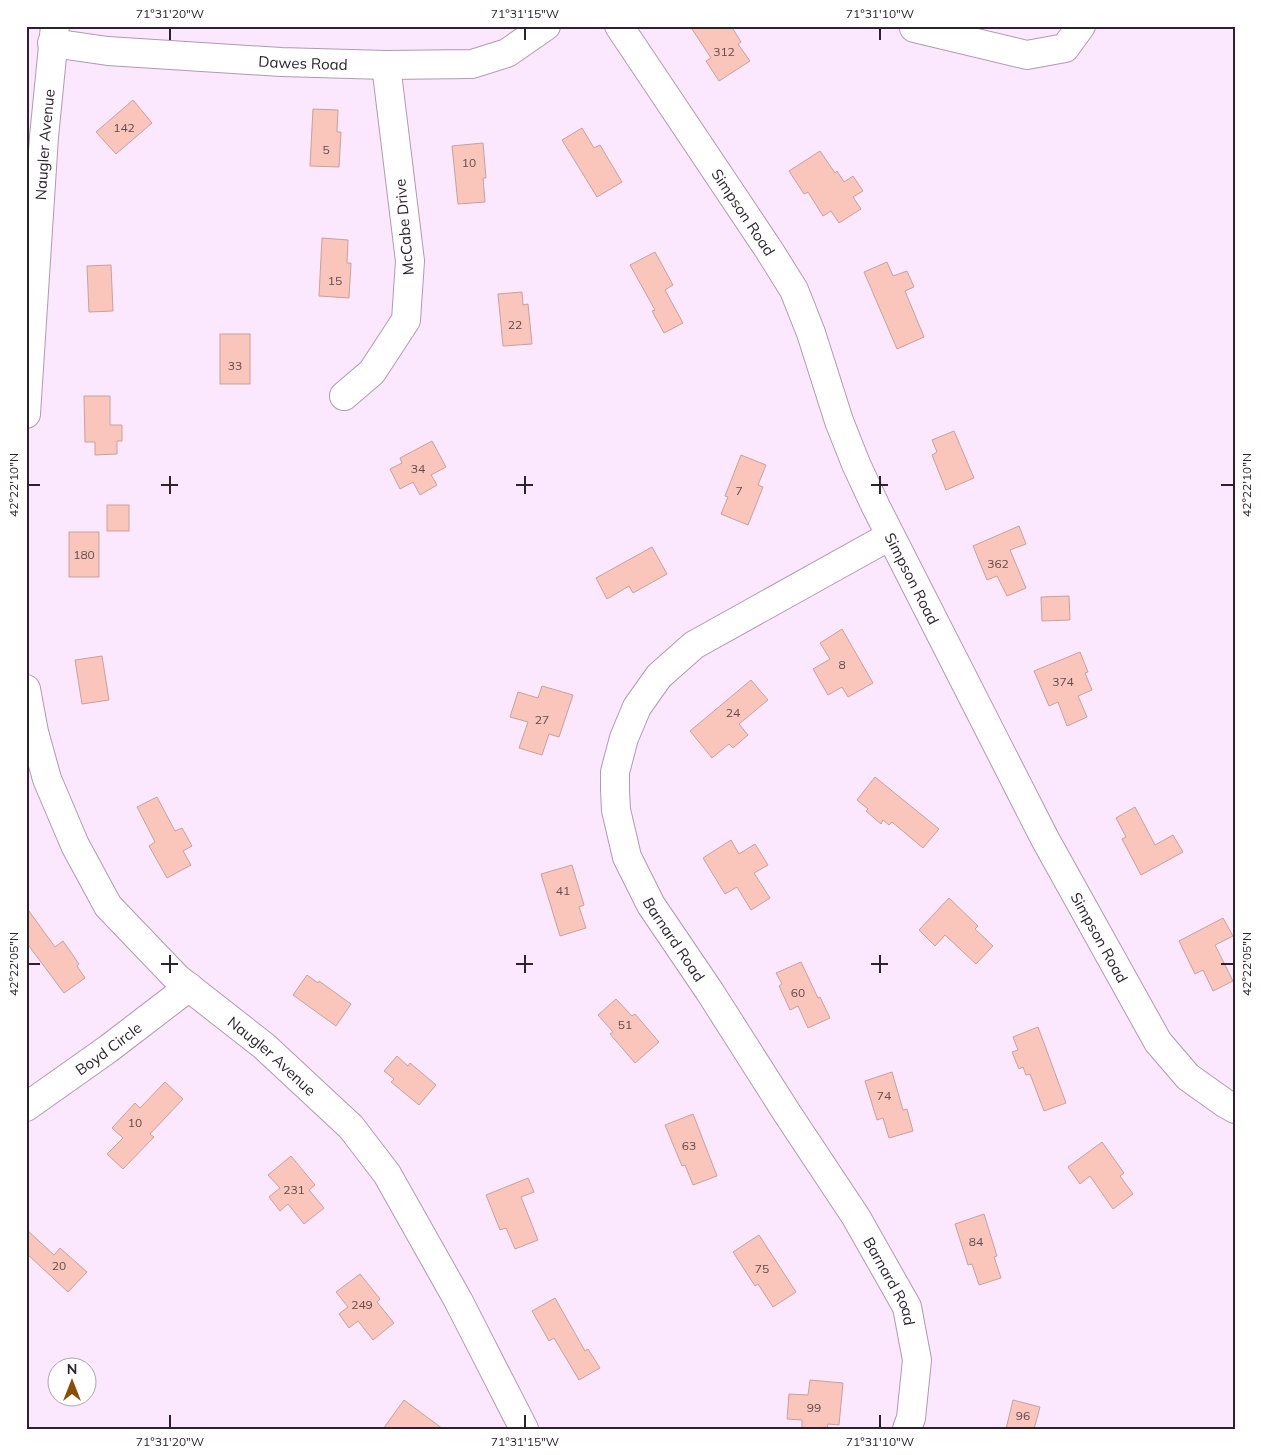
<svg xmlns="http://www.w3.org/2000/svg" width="1261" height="1455" viewBox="0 0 1261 1455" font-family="Mulish,sans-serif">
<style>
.building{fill:#fac5ba;stroke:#c7a29b}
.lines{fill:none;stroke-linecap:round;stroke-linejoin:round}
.minor-casing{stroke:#b099b2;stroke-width:30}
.minor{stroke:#fff;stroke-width:28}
.ticks{fill:none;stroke:#2b222c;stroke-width:2}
.labels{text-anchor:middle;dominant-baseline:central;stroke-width:4.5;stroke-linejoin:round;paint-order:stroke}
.number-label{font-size:12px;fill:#5f4b50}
.street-label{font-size:15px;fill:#2b222c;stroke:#fff}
.neatline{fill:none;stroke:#2b222c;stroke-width:2}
.ticks-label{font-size:12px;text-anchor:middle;fill:#2b222c}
</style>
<rect width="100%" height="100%" fill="#fce8fe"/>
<g class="building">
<path d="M 690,26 L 731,26 L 741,42 L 738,44 L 750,61 L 719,81 L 706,61 L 711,58 Z"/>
<path d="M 133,100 L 152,123 L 116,154 L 96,132 Z"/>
<path d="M 313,109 L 338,110 L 337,132 L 341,132 L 339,167 L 310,166 Z"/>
<path d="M 582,128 L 594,148 L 600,145 L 622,182 L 597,197 L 562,140 Z"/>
<path d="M 483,143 L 486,178 L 483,178 L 485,202 L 458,204 L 452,146 Z"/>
<path d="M 820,151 L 835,173 L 837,171 L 844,182 L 853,176 L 863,191 L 853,197 L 861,209 L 839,223 L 831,211 L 823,216 L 808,192 L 804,194 L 789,171 Z"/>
<path d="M 322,238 L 348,240 L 347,263 L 351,263 L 349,298 L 319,296 Z"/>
<path d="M 655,252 L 673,285 L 665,290 L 683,323 L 664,333 L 652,311 L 655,310 L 630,265 Z"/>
<path d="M 887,262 L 893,276 L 907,271 L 914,287 L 905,291 L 924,337 L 897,349 L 864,272 Z"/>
<path d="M 111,265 L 113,311 L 89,312 L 87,266 Z"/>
<path d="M 522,292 L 523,305 L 528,304 L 532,344 L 503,346 L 498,294 Z"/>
<rect x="220" y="334" width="30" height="50"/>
<path d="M 84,396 L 110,396 L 110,425 L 122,425 L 122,441 L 117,441 L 117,454 L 95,455 L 95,442 L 85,442 Z"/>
<path d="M 954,431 L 974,478 L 946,490 L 932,455 L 937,452 L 932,440 Z"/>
<path d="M 432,441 L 446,467 L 431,475 L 437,485 L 420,495 L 413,482 L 400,489 L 390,469 L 402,463 L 400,458 Z"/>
<path d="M 741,455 L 766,465 L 758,485 L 763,487 L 748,525 L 721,514 L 728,497 L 725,496 Z"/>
<rect x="107" y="505" width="22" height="26"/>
<path d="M 1019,526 L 1026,544 L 1010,550 L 1026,588 L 1007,596 L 997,576 L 987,580 L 973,546 Z"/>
<rect x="69" y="532" width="30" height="45"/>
<path d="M 652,547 L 667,574 L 633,593 L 629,586 L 607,599 L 596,578 Z"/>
<path d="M 1069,596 L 1070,620 L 1042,621 L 1041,597 Z"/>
<path d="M 842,629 L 873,683 L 848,697 L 842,687 L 828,695 L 813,669 L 830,659 L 820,643 Z"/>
<path d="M 1080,652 L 1088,672 L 1085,673 L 1092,690 L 1078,696 L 1087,717 L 1067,726 L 1058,702 L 1049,706 L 1034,671 Z"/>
<path d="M 102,656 L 109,700 L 82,704 L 75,660 Z"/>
<path d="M 751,680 L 768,700 L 739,724 L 748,735 L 733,748 L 729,744 L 712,758 L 690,731 Z"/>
<path d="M 542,686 L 573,695 L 559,737 L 549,734 L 542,755 L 519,748 L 528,722 L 510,717 L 518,692 L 538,698 Z"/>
<path d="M 875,777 L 939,829 L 923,848 L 892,822 L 889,825 L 883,820 L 881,824 L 866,811 L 868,809 L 857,800 Z"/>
<path d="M 157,797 L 175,831 L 182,828 L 192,846 L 183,851 L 191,865 L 167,878 L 149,846 L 155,842 L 137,807 Z"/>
<path d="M 1135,807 L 1155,845 L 1173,835 L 1183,852 L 1141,875 L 1122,839 L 1126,837 L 1116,818 Z"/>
<path d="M 731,840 L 739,854 L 755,844 L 768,865 L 754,873 L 770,898 L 751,910 L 737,887 L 725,894 L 703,858 Z"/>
<path d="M 572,865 L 584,905 L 579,907 L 586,928 L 560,936 L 541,874 Z"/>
<path d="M 949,898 L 978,926 L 975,929 L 993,946 L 976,964 L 945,935 L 935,946 L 919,930 Z"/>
<path d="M 26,907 L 55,947 L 63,941 L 79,964 L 77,966 L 85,978 L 64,993 L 26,942 Z"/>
<path d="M 1223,918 L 1233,936 L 1215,945 L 1233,981 L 1213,991 L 1203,970 L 1195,974 L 1179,941 Z"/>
<path d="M 801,962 L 818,998 L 820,997 L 830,1018 L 808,1028 L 798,1006 L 790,1010 L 779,986 L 782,984 L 776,973 Z"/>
<path d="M 307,975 L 318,983 L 319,981 L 351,1004 L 336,1026 L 293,995 Z"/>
<path d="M 616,999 L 632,1016 L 635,1014 L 659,1042 L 635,1063 L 610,1034 L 613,1032 L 598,1015 Z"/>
<path d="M 1038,1027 L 1066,1103 L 1044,1111 L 1030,1074 L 1026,1075 L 1023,1067 L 1019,1069 L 1012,1052 L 1018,1050 L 1013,1037 Z"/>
<path d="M 397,1056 L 408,1066 L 410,1063 L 436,1085 L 419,1105 L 391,1082 L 394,1079 L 384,1071 Z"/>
<path d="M 892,1072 L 903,1110 L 907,1109 L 913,1131 L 889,1138 L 883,1118 L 877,1120 L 865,1081 Z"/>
<path d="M 165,1082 L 183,1099 L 150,1134 L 154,1137 L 123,1169 L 107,1154 L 123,1138 L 112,1128 L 135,1103 L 140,1108 Z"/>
<path d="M 693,1114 L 717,1176 L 693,1185 L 685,1165 L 682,1166 L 665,1125 Z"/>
<path d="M 1102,1142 L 1124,1173 L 1120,1176 L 1133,1194 L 1113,1209 L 1090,1176 L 1080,1184 L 1068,1167 Z"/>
<path d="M 291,1156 L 315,1185 L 309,1190 L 324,1208 L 304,1224 L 288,1204 L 280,1211 L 269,1197 L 280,1188 L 268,1175 Z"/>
<path d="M 528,1178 L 534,1192 L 521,1197 L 538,1240 L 515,1249 L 506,1228 L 500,1230 L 486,1195 Z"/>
<path d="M 984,1214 L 997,1256 L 994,1257 L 1001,1278 L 979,1285 L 972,1264 L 968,1265 L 955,1224 Z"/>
<path d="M 26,1229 L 54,1255 L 60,1248 L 87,1272 L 68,1292 L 26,1253 Z"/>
<path d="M 759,1235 L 796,1292 L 773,1307 L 758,1284 L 755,1286 L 733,1252 Z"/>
<path d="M 360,1274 L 380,1299 L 377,1302 L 394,1323 L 373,1340 L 358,1321 L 349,1328 L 339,1314 L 348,1307 L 336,1292 Z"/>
<path d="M 555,1298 L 585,1351 L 588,1349 L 600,1368 L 579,1380 L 554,1338 L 549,1341 L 532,1311 Z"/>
<path d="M 810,1380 L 843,1383 L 839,1425 L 828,1424 L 827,1429 L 802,1429 L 802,1420 L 787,1419 L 789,1394 L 808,1395 Z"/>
<path d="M 404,1400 L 443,1429 L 383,1429 Z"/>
<path d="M 1013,1400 L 1040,1407 L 1034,1429 L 1006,1429 Z"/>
</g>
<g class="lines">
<defs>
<g id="minor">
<path id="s1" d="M 619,26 L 769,250 L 794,290 L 811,333 L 839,421 L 856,464 L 876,507 L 1045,839 L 1158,1042 L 1188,1077 L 1226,1104 L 1235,1109"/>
<path d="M 914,28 L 1027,55 L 1065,48 L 1081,26"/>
<path id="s2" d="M 52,43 L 108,51 L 281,62 L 386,65 L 472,64 L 507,53 L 546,26"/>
<path d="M 344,396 L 372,372 L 406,320 L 410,261 L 386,65"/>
<path id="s3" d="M 26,414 L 44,137 L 55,26"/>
<path id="s4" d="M 890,536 L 694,645 L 659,676 L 637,707 L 624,738 L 615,772 L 615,790 L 616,810 L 627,857 L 651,905 L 710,992 L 787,1113 L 856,1217 L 907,1307 L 917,1360 L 911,1418 L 907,1429"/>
<path id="s5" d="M 26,689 L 34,732 L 47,779 L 75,845 L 108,906 L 177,978 L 264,1046 L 351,1127 L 387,1174 L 458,1300 L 524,1429"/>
<path id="s6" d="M 26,1107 L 108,1049 L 189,987"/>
</g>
</defs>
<use href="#minor" class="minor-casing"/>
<use href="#minor" class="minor"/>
</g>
<path class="ticks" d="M 170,28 L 170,40M 525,28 L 525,40M 880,28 L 880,40M 170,476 L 170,494M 525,476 L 525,494M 880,476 L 880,494M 28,485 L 40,485M 161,485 L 178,485M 516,485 L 533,485M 871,485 L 888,485M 1221,485 L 1234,485M 170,955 L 170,973M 525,955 L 525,973M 880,955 L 880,973M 28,964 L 40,964M 161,964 L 178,964M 516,964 L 533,964M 871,964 L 888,964M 1221,964 L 1234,964M 170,1415 L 170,1428M 525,1415 L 525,1428M 880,1415 L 880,1428"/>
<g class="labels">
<g class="number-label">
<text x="724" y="51">312</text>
<text x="124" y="127">142</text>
<text x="326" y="149">5</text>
<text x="469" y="162">10</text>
<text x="335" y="280">15</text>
<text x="515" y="324">22</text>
<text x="235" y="365">33</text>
<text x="418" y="468">34</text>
<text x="739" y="490">7</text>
<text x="84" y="554">180</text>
<text x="998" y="563">362</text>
<text x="842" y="664">8</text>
<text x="1063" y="681">374</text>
<text x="733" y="712">24</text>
<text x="542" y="719">27</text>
<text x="563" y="890">41</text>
<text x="798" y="992">60</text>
<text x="625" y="1024">51</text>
<text x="884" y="1095">74</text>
<text x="135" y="1122">10</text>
<text x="689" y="1145">63</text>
<text x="294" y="1189">231</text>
<text x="976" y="1241">84</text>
<text x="59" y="1265">20</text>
<text x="762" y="1268">75</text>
<text x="362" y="1304">249</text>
<text x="814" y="1407">99</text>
<text x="1023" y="1415">96</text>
</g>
<g class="street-label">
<text stroke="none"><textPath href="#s2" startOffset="252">Dawes Road</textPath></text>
<text stroke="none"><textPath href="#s3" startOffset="270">Naugler Avenue</textPath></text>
<text stroke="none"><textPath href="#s1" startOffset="224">Simpson Road</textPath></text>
<text transform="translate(404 227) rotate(-95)">McCabe Drive</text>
<text stroke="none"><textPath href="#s1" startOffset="629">Simpson Road</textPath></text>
<text stroke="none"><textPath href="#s1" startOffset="1034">Simpson Road</textPath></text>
<text stroke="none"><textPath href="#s4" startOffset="559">Barnard Road</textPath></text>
<text stroke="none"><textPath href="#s6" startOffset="101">Boyd Circle</textPath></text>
<text stroke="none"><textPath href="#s5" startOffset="456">Naugler Avenue</textPath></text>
<text stroke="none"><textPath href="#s4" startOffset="964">Barnard Road</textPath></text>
</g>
</g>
<rect width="1261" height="1455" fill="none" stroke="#ffffff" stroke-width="55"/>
<g transform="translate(72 1382)"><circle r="24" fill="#ffffff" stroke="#aaa7ab"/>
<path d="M0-4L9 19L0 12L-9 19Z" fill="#884e06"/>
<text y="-8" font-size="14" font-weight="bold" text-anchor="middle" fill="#2b222c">N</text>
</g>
<rect x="28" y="28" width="1206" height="1400" class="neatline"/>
<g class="ticks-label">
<text x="170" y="18">71°31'20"W</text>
<text x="525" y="18">71°31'15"W</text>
<text x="880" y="18">71°31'10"W</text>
<text transform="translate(14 485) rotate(-90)" y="4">42°22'10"N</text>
<text transform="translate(1247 485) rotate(-90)" y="4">42°22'10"N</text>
<text transform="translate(14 964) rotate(-90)" y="4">42°22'05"N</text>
<text transform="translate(1247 964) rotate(-90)" y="4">42°22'05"N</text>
<text x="170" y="1446">71°31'20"W</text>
<text x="525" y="1446">71°31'15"W</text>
<text x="880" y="1446">71°31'10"W</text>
</g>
</svg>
